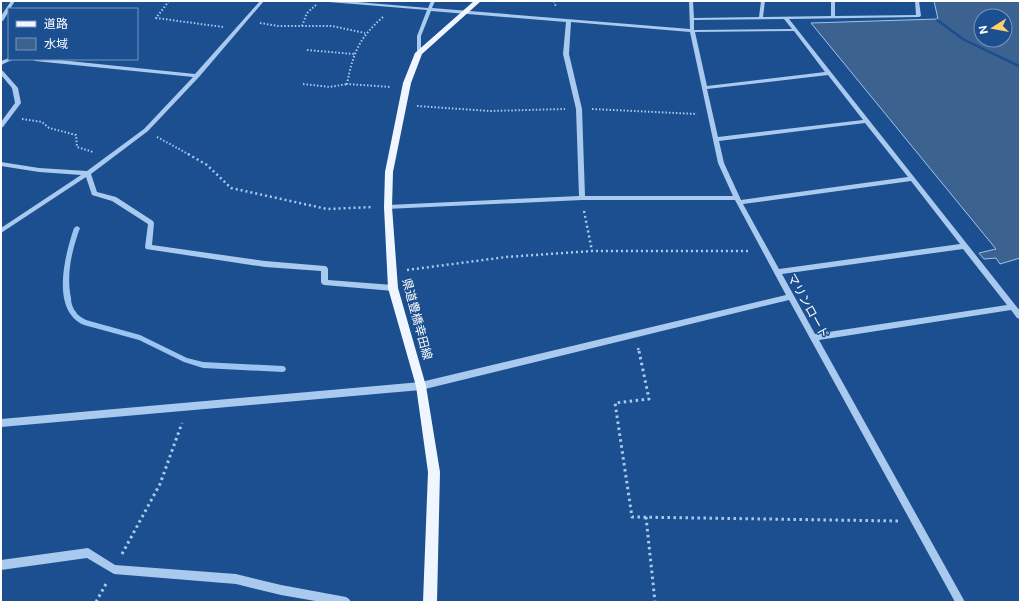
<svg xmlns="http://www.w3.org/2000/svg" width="1021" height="603" viewBox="0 0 1021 603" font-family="'Public Sans','Noto Sans JP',sans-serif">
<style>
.water{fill:#3c6290;stroke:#9cc4f0;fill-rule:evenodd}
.pier{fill:#1b4f8f}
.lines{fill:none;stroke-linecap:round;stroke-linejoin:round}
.stream{fill:#9cc4f0;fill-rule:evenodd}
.path-far2{stroke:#a9c9ee;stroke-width:2;stroke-dasharray:1.5 2;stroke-linecap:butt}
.path-far1{stroke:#a9c9ee;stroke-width:2.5;stroke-dasharray:2 3;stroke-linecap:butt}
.path{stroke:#a9c9ee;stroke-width:3;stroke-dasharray:2.5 3.5;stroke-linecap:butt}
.minor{fill:#a9c9ee;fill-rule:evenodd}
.major{fill:#f0f6ff;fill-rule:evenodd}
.labels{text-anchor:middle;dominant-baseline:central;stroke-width:3;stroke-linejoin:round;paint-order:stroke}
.street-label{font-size:12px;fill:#fff;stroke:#1b4f8f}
</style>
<rect width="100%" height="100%" fill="#1b4f8f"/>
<path class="water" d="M 934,1 L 1020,1 L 1020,258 L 1000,264 L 996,258 L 984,259 L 979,253 L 996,249 L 811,23 L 938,19 ZM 981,16 L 1005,16 L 1005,40 L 981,40 Z"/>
<path class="pier" d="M 938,19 L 965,39 L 1020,65 L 1020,68 L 962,40 L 935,20 Z"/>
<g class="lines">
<path class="stream" d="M 77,226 L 80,228 C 72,250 66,274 71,298 C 71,303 73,309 76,312 C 78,316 83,318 86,320 L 140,335 L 187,358 L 203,362 L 283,366 L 285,367 L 286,369 L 285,371 L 283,372 L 203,368 L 184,362 L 139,340 L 84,325 C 50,310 65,255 74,228 Z"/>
<g class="path-far2">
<path d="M 169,1 L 156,18 L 223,27"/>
<path d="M 554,1 L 556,7"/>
<path d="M 383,17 C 359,38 353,53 347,84 L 391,87"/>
<path d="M 260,23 L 278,26 L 332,26 L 365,33"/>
<path d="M 302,26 L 307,13 L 317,4"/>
<path d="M 307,50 L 354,54"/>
<path d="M 303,84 L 330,87 L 347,84"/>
<path d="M 417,106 L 490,111 L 565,109"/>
<path d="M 592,109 L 697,114"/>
<path d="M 22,119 L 42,122 L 49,128 L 76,135 L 77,147 L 93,152"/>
<path d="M 157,137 L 190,155"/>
</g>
<g class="path-far1">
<path d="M 188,154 L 207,165 L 231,188 L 327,209 L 373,207"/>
<path d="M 584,211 L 592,251"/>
<path d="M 407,270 L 506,257 L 592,251 L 749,251"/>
<path d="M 638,348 L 639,352"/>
</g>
<g class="path">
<path d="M 639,351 L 649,399 L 615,403 L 632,517 L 898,521"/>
<path d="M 646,517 L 655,602"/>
<path d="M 122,554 L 160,484 L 182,423"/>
<path d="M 96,602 L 107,582"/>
</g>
<g class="minor">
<path d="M 11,1 L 15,1 L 10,9 L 9,9 L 9,11 L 3,21 L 1,21 L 1,16 Z"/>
<path d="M 260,1 L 264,1 L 199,77 L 148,131 L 91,174 L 97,192 L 116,197 L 153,221 L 154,223 L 152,245 L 265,261 L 325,266 L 327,267 L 328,269 L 328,280 L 393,285 L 395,286 L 396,288 L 395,290 L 393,291 L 324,285 L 322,284 L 321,282 L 321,271 L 265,267 L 146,249 L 145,247 L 148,224 L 112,201 L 92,195 L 86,177 L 1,233 L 1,228 L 81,175 L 39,172 L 1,166 L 1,162 L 39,168 L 87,171 L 144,129 L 193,77 L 35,61 L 32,59 L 50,59 L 195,74 Z"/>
<path d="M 327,1 L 346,1 L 428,8 L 431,1 L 435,1 L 432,8 L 690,29 L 689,1 L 693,1 L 694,18 L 759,17 L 761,1 L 765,1 L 763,17 L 831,16 L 831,1 L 835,1 L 835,16 L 916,15 L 915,1 L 919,1 L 921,16 L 919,17 L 789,19 L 1020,311 L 1020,319 L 1017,318 L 1011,310 L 819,340 L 965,602 L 955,602 L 789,300 L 421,390 L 1,427 L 1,419 L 421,382 L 786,295 L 735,200 L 582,200 L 386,209 L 385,207 L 388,205 L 579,196 L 576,109 L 563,54 L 566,22 L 431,11 L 421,36 L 421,53 L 419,54 L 417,53 L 417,36 L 427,10 L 329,2 ZM 784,19 L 792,29 L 694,30 L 694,20 ZM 571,22 L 690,32 L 718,163 L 733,196 L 585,196 L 582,109 L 569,54 ZM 794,31 L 825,72 L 707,86 L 695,32 ZM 828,75 L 863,120 L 718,137 L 707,89 ZM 865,123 L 908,177 L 741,200 L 724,163 L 719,141 ZM 911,181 L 960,244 L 779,269 L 743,204 ZM 963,249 L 1007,305 L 815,334 L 782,274 Z"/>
<path d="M 9,58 L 9,59 L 14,59 L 1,65 L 1,61 Z"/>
<path d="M 1,70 L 3,71 L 18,88 L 21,103 L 3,127 L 1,128 L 1,122 L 15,103 L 12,88 L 1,75 Z"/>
<path d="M 88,548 L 115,565 L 236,574 L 281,585 L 346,597 L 349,599 L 351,602 L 321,602 L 281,595 L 236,584 L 114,574 L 87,558 L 1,570 L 1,560 Z"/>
</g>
<path class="major" d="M 474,1 L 481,1 L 422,54 L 411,83 L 393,172 L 392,207 L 398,288 L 426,386 L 440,472 L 437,602 L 423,602 L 428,472 L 416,386 L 388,288 L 384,207 L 385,172 L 403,83 L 415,53 Z"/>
</g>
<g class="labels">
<g class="street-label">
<text transform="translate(808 306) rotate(61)">マリンロード</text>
<text transform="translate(417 319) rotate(75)">県道豊橋幸田線</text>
</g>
</g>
<rect width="1021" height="603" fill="none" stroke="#ffffff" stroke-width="4"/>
<rect x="8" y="8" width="130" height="52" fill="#1b4f8f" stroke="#7695bc"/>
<rect x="16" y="21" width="20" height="6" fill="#f0f6ff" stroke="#7695bc"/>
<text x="44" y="28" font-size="12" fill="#ffffff">道路</text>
<rect x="16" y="38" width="20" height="12" fill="#3c6290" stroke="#7695bc"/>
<text x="44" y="48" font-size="12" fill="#ffffff">水域</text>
<g transform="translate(993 28) rotate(259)"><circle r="19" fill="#1b4f8f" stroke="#7695bc"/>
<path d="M0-3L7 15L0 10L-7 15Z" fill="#ffd166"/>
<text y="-6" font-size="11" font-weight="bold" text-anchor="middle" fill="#ffffff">N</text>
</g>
</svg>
